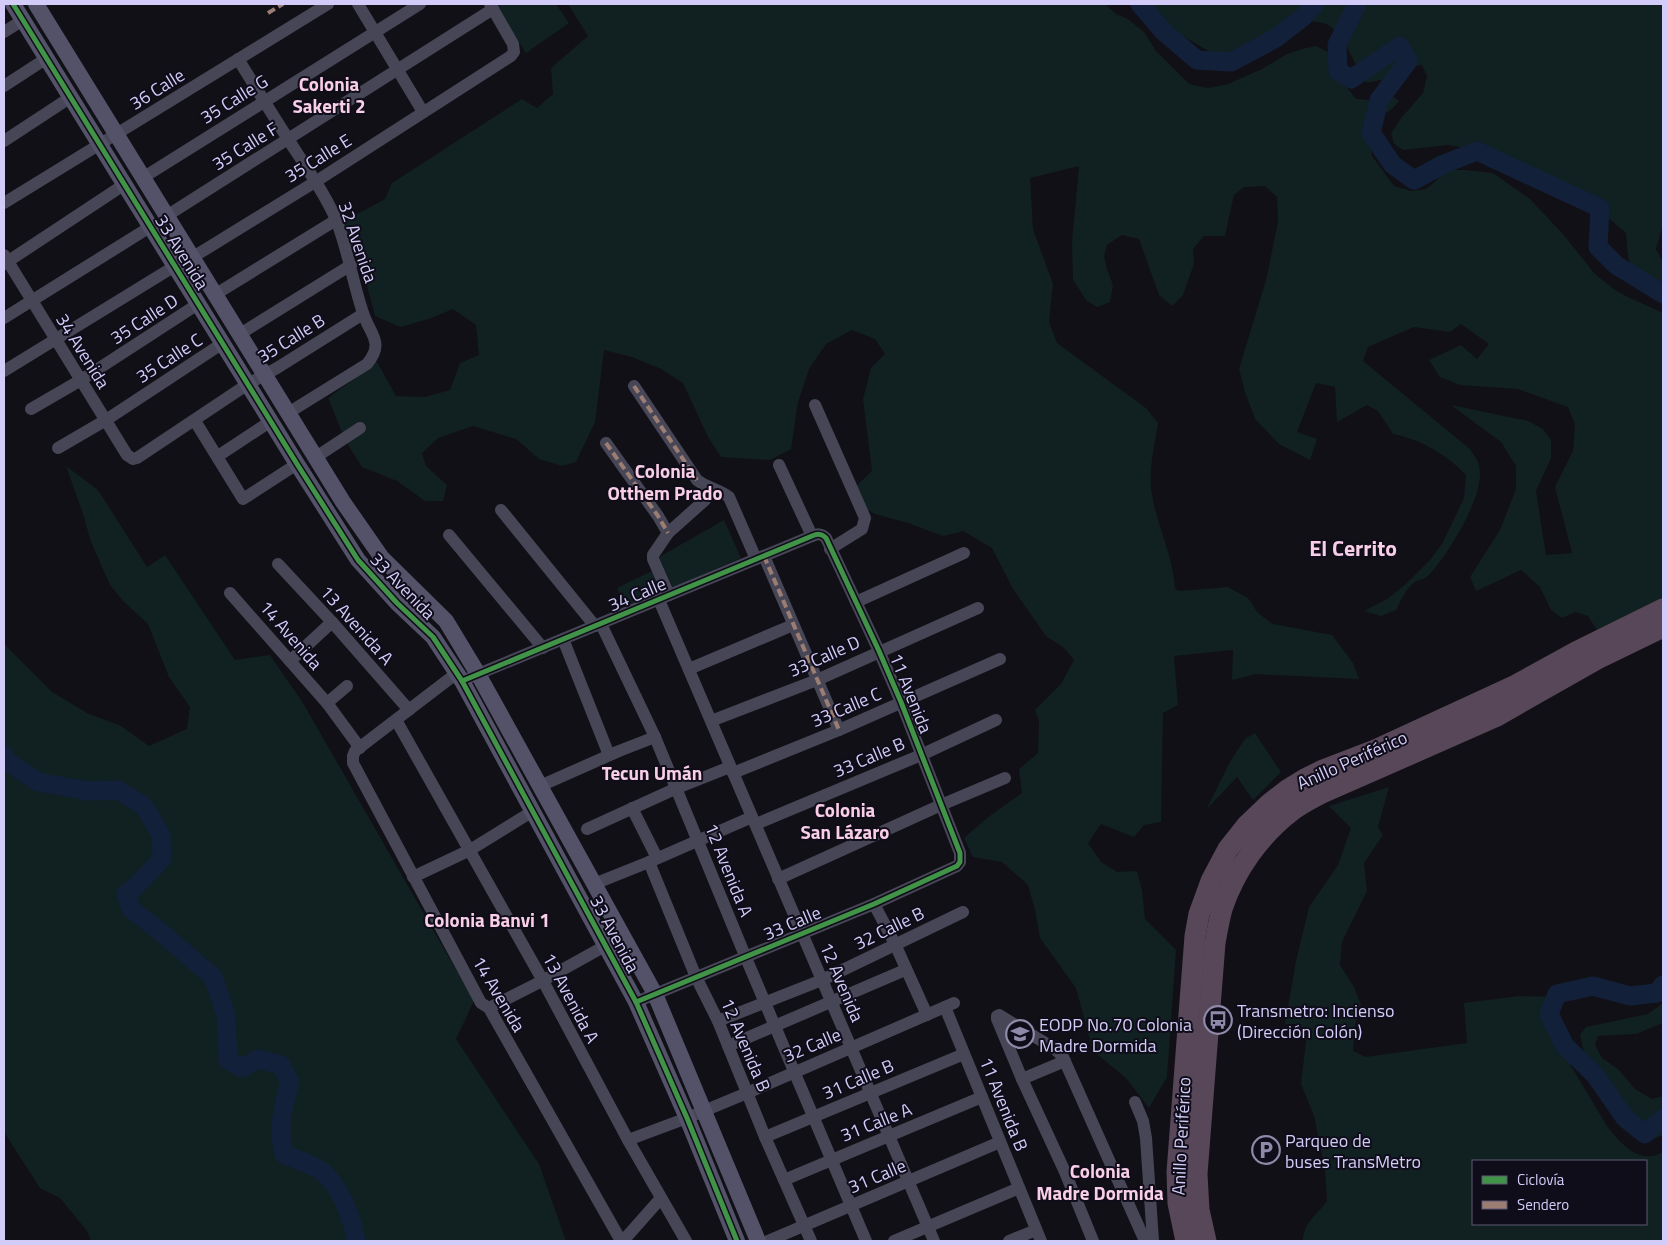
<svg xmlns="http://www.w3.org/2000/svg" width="1667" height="1245" viewBox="0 0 1667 1245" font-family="'Titillium Web',sans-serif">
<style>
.green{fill:#112021;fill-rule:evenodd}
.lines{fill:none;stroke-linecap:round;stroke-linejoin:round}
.river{stroke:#13203a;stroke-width:19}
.street{stroke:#474657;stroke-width:12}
.secondary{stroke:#545269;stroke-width:16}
.highway{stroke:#574758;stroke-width:21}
.quiet{stroke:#9b7d72;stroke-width:4;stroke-dasharray:8 4;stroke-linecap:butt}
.cycleway-casing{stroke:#100d1a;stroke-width:8}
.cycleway{stroke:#419447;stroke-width:5}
.labels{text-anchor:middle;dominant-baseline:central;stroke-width:4;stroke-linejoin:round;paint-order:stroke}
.street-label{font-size:18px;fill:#d3ccf8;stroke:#100d1a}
.poi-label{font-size:18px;fill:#d3ccf8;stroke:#100d1a;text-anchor:start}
.neighbourhood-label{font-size:19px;font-weight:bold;fill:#f9cee7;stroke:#100d1a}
.district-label{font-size:22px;font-weight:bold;fill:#f9cee7;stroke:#100d1a}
</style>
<rect width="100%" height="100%" fill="#111017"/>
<g class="green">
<path d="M 496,4 L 556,4 L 569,23 L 526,53 L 508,25 Z"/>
<path d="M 568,4 L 1105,4 L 1116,14 L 1128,19 L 1144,32 L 1156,51 L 1189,84 L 1208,88 L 1228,84 L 1262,69 L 1287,54 L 1302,49 L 1316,46 L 1328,52 L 1341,80 L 1356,99 C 1361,99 1365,100 1370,100 C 1380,98 1391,93 1399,101 L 1393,108 L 1378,119 L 1369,137 L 1372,156 L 1394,186 L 1411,191 L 1426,189 L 1437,180 L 1444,170 L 1465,170 L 1493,173 L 1530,199 L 1562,233 L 1595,274 L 1615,290 L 1630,298 L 1663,313 L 1663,622 L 1598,632 L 1588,616 L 1575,612 L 1562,618 L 1551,610 L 1540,587 L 1521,570 L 1476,591 L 1470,577 L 1500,530 L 1516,489 L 1516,466 L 1501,442 L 1451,405 L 1528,421 L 1543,429 L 1551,440 L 1551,458 L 1536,491 L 1546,555 L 1572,553 L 1555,487 L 1573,451 L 1575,424 L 1568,407 L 1518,389 L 1460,385 L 1440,377 L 1429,360 L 1461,345 L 1477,359 L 1489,344 L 1461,324 L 1450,332 L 1414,327 L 1368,347 L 1363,361 L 1470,449 C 1473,454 1478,460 1479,466 C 1487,493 1447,556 1429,575 C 1425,579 1420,579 1415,582 C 1406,588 1401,601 1396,610 L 1381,616 L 1364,611 L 1387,599 L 1406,584 L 1430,560 L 1442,544 L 1464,498 L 1466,475 C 1446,454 1422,440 1393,434 L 1378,411 L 1367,405 L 1337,422 L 1335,387 L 1316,383 L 1297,432 L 1317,439 L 1310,460 L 1279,444 L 1255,419 L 1245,392 L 1239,369 L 1266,280 L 1278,222 L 1277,197 L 1265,186 L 1244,187 L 1234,195 L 1225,236 L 1204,236 L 1193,249 L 1194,264 L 1183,295 L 1172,306 L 1159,295 L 1139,239 L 1122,235 L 1107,245 L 1104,256 L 1107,269 L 1113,285 L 1110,302 L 1097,307 L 1086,300 L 1073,280 L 1072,242 L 1079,166 L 1030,178 L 1033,229 L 1053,284 L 1049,322 L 1057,343 L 1146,408 L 1158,423 C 1155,444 1149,467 1151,488 C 1155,522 1173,554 1175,589 L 1180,591 L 1228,587 L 1248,598 L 1258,613 L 1273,624 L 1332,635 L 1353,663 L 1359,679 L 1256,674 L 1232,680 L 1233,650 L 1174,656 L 1178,705 L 1163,713 L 1161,822 L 1144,825 L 1134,837 L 1101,824 L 1088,843 L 1101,862 L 1117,872 L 1137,871 L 1142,890 L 1145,919 L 1176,950 L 1167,1077 L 1149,1108 L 1126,1078 L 1093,1051 L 1076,988 L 1040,938 L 1035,910 L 1028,885 L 1002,862 L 973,857 L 964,838 L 987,818 L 1022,793 L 1019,769 L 1038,753 L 1039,721 L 1035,710 L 1061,684 L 1074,660 L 1064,648 L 1046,636 L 1013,589 L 992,548 L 963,531 L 943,536 L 908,523 L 875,514 L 855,502 L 853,489 L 872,471 L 863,399 L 871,368 L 885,354 L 875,339 L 852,330 L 826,344 L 809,369 L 798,402 L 791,449 L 770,460 L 721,457 L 708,437 L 683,383 L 661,369 L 632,357 L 604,350 L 595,422 L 576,462 L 562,466 L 539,459 L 516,439 L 473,426 L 438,438 L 422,453 L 426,466 L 447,485 L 443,501 L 425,501 L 397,481 L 362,467 L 345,440 L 328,398 L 377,362 L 396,396 L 425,397 L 450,390 L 460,363 L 479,355 L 476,325 L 453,309 L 429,319 L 400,327 L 375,316 L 367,286 L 342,222 L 385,199 L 392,183 L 522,99 L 537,108 L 553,94 L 551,68 L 588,36 Z"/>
<path d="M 1147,4 L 1663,4 L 1663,224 L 1656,249 L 1663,262 L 1663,291 C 1629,282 1628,264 1626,233 L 1598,209 L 1488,157 L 1467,148 L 1448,145 L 1403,150 L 1394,144 L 1391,133 L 1402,117 L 1423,93 L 1427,76 L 1422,65 L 1402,68 L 1389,78 L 1367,83 C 1352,65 1349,38 1328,25 C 1323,22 1315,22 1309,21 L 1289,32 L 1256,47 L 1235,53 L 1217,56 L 1181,35 Z"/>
<path d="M 66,466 L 98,490 L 147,567 L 165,555 L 235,660 L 270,655 L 303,703 L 474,1001 L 456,1039 L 539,1164 L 566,1241 L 91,1241 L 87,1231 L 60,1198 L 40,1188 L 4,1132 L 4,644 L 52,692 L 87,713 L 121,726 L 149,746 L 187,729 L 190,707 L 169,677 L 148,624 L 123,601 L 110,585 L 91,542 L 83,514 Z"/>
<path d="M 724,520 L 741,558 L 673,588 L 659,557 Z"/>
<path d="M 656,569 L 664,593 L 626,608 L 617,588 Z"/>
<path d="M 1255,733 L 1281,772 L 1253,800 L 1237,777 L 1206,810 L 1231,760 L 1245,739 Z"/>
<path d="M 1389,787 L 1378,827 L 1383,835 L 1364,863 L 1367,891 L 1342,942 L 1340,965 L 1354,987 L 1361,1005 L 1355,1025 L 1353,1051 L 1365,1057 L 1467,1043 L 1464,1003 L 1520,996 L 1557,997 L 1549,1009 L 1549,1029 L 1607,1126 C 1620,1143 1640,1166 1663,1152 L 1663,1241 L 1303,1241 C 1303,1223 1318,1214 1327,1201 L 1325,1170 L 1314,1116 L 1301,1084 L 1307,1033 L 1297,1024 L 1285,1024 L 1296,961 L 1309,907 L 1338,865 L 1351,828 L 1329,806 ZM 1473,1161 L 1646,1161 L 1646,1224 L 1473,1224 Z"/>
<path d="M 1663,1003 L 1663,1023 L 1636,1034 L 1598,1036 L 1595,1045 L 1602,1058 L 1618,1069 L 1635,1089 L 1652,1099 L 1663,1096 L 1663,1135 L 1653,1139 L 1633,1128 L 1621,1117 L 1584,1053 L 1580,1035 L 1586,1027 L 1648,1014 Z"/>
</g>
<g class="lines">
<g class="river">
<path d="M 1140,4 L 1164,32 L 1197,60 L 1231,62 L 1276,38 L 1303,17 L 1315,4"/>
<path d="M 1357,4 L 1337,45 L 1338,71 L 1351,79 L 1400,46 L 1408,61 L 1379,100 L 1371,133 L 1393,165 L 1414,180 L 1444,164 L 1477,151 L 1600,208 L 1598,247 L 1616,265 L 1663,294"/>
<path d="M 4,755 L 8,762 L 38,782 L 88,791 L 118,790 L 144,806 L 161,835 L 162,859 L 138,884 L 126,894 L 131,909 L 157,929 L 213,977 L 226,1015 L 228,1060 L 242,1068 L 258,1059 L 281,1065 L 290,1082 C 283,1108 277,1127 284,1154 C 293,1158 317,1167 323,1172 C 340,1187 353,1219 356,1241"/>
<path d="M 1663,985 L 1657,993 L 1630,996 L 1593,986 L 1557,994 L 1549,1014 L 1565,1046 L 1595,1075 L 1625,1118 L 1645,1134 L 1663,1118"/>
</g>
<g class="street">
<path d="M 358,4 L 423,112"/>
<path d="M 4,32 L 23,20"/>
<path d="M 238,59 C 258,91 278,124 299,156 C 312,176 328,199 337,222 C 348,251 353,283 363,313 C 370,335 385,342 367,364 L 288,413"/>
<path d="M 4,86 L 47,58"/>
<path d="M 4,141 L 71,97"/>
<path d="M 144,177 L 420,4"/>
<path d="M 4,203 L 328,4"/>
<path d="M 168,215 L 493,9"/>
<path d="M 4,255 L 127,455 L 133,459 L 137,458 L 248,384 L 277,368 L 363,314"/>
<path d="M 193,257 L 315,182 L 511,56 L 514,52 L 513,44 L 490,4"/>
<path d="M 4,264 L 125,184"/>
<path d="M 216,294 L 336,220"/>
<path d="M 4,318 L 150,227"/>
<path d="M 240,334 L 351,265"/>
<path d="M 4,371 L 175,266"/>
<path d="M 634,386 L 697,480 C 707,488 719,489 729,497 L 756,559"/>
<path d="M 815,405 L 865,518 L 862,529 L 830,549"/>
<path d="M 31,409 L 81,380 L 198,304"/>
<path d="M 195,421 L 243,499 L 297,464"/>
<path d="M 606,443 L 658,516 L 668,533"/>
<path d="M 58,448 L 106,420 L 223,343"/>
<path d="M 218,456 L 271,421"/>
<path d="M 316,457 L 360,428"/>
<path d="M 779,465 L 812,536"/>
<path d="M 501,510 L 595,626"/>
<path d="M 449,535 L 543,648"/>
<path d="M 764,556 L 839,730"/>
<path d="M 278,564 L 332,622 L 409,710"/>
<path d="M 230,593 L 327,703 L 360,748"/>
<path d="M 669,595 L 653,559 L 653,555 L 668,533 L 705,500"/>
<path d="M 659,600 L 934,1241"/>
<path d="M 856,602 L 964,553"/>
<path d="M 601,624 L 655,737 L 746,958 L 866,1241"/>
<path d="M 563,639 L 609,755"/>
<path d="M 290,661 L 332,622"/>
<path d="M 689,669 L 793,625"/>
<path d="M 457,673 L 355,751 L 353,756 L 353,763 L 481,1003 L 489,1008 L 621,1241"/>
<path d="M 471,677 L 812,536 C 817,534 821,533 826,538 L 879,651 L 901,702 L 960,853 L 960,862 L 957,866 L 874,904 L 636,1002"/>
<path d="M 327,703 L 347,686"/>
<path d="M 396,720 L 542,979 L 628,1140 L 686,1241"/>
<path d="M 711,721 L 817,680 L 978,608"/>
<path d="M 733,773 L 839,730 L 1000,659"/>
<path d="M 540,786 L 619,751 L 655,737"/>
<path d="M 632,808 L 657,858"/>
<path d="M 756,824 L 921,755 L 996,720"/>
<path d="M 587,829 L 677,788 L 730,767"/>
<path d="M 649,862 L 696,977 L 718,1021 L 765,1137 L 811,1241"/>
<path d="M 413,877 L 470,850 L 533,811"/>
<path d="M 778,879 L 941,805 L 1005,778"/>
<path d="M 594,884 L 649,862 L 752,817"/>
<path d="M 874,904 L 895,944 L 927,1015"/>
<path d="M 945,1007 L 1041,1241"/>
<path d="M 489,1008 L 542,981 L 605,946"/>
<path d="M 718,1021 L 822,980 L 963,912"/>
<path d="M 728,1046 L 905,970"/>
<path d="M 1022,1079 L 1065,1061"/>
<path d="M 1135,1102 L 1143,1121 L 1146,1138 L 1153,1241"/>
<path d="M 765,1137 L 964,1054"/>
<path d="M 628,1140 L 687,1118 L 747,1093 L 954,1003"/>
<path d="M 784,1180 L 982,1097"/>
<path d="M 623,1241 L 661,1198"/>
<path d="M 768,1241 L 1000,1142"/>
<path d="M 894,1241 L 1019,1188"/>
<path d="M 1009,1241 L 1036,1230"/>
<path d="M 1093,1241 L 1065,1172 L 1022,1079 L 997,1019 L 997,1016 L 999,1015 L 1055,1049 L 1063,1057 L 1145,1241"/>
</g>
<g class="secondary">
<path d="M 13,4 L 297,464 L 358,560 L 397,603 L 433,637 L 462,681 L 636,1002 L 687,1118 L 737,1241"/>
<path d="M 36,4 L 343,502 L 382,558 L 446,621 L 478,674 L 655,994 L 758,1241"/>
</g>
<g class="highway">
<path d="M 1186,1241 L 1178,1203 L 1177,1172 L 1195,936 L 1199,914 L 1211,881 L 1228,849 L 1247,825 L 1269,804 L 1287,790 L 1305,779 L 1323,770 L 1375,750 L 1516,685 L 1576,652 L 1663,609"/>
<path d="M 1206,1241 L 1199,1210 L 1197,1174 L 1215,943 C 1217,932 1219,920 1222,909 C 1235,870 1260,835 1293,810 C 1301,804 1311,799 1320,794 L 1495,717 L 1597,659 L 1663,627"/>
</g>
<g class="quiet">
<path d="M 268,13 L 283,4"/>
<path d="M 634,386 L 697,480"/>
<path d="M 606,443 L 658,516 L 668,533"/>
<path d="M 764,556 L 839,730"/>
</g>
<defs>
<g id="cycleway">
<path d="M 13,4 L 297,464 L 358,560 L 397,603 L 433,637 L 462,681 L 636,1002 L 687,1118 L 737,1241"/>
<path d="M 462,681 L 812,536 C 817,534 821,533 826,538 L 879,651 L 901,702 L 960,853 L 960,862 L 957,866 L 874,904 L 636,1002"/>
</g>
</defs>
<use href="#cycleway" class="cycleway-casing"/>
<use href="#cycleway" class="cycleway"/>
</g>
<defs>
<symbol id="bus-ring" viewBox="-11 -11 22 22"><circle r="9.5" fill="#100d1a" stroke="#8f8aa9" stroke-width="1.5"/><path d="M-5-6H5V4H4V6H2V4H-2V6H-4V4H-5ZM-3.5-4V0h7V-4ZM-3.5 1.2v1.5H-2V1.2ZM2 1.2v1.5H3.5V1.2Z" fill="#8f8aa9"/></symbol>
<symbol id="school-ring" viewBox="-11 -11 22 22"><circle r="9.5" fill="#100d1a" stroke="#8f8aa9" stroke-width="1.5"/><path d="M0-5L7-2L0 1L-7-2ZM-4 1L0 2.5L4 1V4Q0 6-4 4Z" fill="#8f8aa9"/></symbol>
<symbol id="parking-ring" viewBox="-11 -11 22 22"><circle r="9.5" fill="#100d1a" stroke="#8f8aa9" stroke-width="1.5"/><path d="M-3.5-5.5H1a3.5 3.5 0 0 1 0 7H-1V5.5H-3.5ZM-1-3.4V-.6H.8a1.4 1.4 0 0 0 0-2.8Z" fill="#8f8aa9"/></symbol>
</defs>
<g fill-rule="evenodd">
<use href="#bus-ring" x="1202" y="1004" width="32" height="32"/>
<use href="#school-ring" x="1004" y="1018" width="32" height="32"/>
<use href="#parking-ring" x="1250" y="1134" width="32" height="32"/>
</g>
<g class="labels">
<g class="street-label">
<text transform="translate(157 89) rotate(-32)">36 Calle</text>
<text transform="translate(234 99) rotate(-32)">35 Calle G</text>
<text transform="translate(245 146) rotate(-32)">35 Calle F</text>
<text transform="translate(318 158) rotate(-32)">35 Calle E</text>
<text transform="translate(358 242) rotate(71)">32 Avenida</text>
<text transform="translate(182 252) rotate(58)">33 Avenida</text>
<text transform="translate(144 319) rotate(-33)">35 Calle D</text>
<text transform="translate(291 338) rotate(-32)">35 Calle B</text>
<text transform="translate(83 351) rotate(58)">34 Avenida</text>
<text transform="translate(169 358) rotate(-33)">35 Calle C</text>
<text transform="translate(403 586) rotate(46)">33 Avenida</text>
<text transform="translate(637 594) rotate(-23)">34 Calle</text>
<text transform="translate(357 625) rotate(48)">13 Avenida A</text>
<text transform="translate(291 635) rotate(49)">14 Avenida</text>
<text transform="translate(824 656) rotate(-24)">33 Calle D</text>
<text transform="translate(911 693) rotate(68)">11 Avenida</text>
<text transform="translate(846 707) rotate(-23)">33 Calle C</text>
<text transform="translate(869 757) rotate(-23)">33 Calle B</text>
<text transform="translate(1352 760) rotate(-24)">Anillo Periférico</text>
<text transform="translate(729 870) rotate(68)">12 Avenida A</text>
<text transform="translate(792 923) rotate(-23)">33 Calle</text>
<text transform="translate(889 928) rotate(-26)">32 Calle B</text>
<text transform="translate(615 934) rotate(62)">33 Avenida</text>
<text transform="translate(842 982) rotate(67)">12 Avenida</text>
<text transform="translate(499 994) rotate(59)">14 Avenida</text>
<text transform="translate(571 998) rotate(62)">13 Avenida A</text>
<text transform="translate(746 1045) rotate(67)">12 Avenida B</text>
<text transform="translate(812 1045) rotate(-23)">32 Calle</text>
<text transform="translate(858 1079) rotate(-23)">31 Calle B</text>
<text transform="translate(1004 1104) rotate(68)">11 Avenida B</text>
<text transform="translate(876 1122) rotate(-22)">31 Calle A</text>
<text transform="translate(1181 1136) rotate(-87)">Anillo Periférico</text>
<text transform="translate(877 1176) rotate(-23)">31 Calle</text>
</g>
<g class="poi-label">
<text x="1237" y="1010">Transmetro: Incienso<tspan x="1237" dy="21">(Dirección Colón)</tspan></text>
<text x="1039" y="1024">EODP No.70 Colonia<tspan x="1039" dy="21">Madre Dormida</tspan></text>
<text x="1285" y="1140">Parqueo de<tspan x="1285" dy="21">buses TransMetro</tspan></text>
</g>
<g class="neighbourhood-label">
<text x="329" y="83">Colonia<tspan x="329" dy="22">Sakerti 2</tspan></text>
<text x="665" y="470">Colonia<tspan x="665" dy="22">Otthem Prado</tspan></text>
<text x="652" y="772">Tecun Umán</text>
<text x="845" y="809">Colonia<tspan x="845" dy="22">San Lázaro</tspan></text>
<text x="487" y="919">Colonia Banvi 1</text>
<text x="1100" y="1170">Colonia<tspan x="1100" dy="22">Madre Dormida</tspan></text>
</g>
<g class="district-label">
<text x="1353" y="548">El Cerrito</text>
</g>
</g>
<rect width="1667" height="1245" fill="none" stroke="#d3ccf8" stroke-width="10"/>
<rect x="1472" y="1160" width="175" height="65" fill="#100d1a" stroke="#5e5973"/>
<rect x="1482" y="1176" width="25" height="8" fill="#419447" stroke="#5e5973"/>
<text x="1517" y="1185" font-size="15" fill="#d3ccf8">Ciclovía</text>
<rect x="1482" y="1201" width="25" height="8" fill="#9b7d72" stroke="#5e5973"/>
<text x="1517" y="1210" font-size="15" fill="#d3ccf8">Sendero</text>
</svg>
